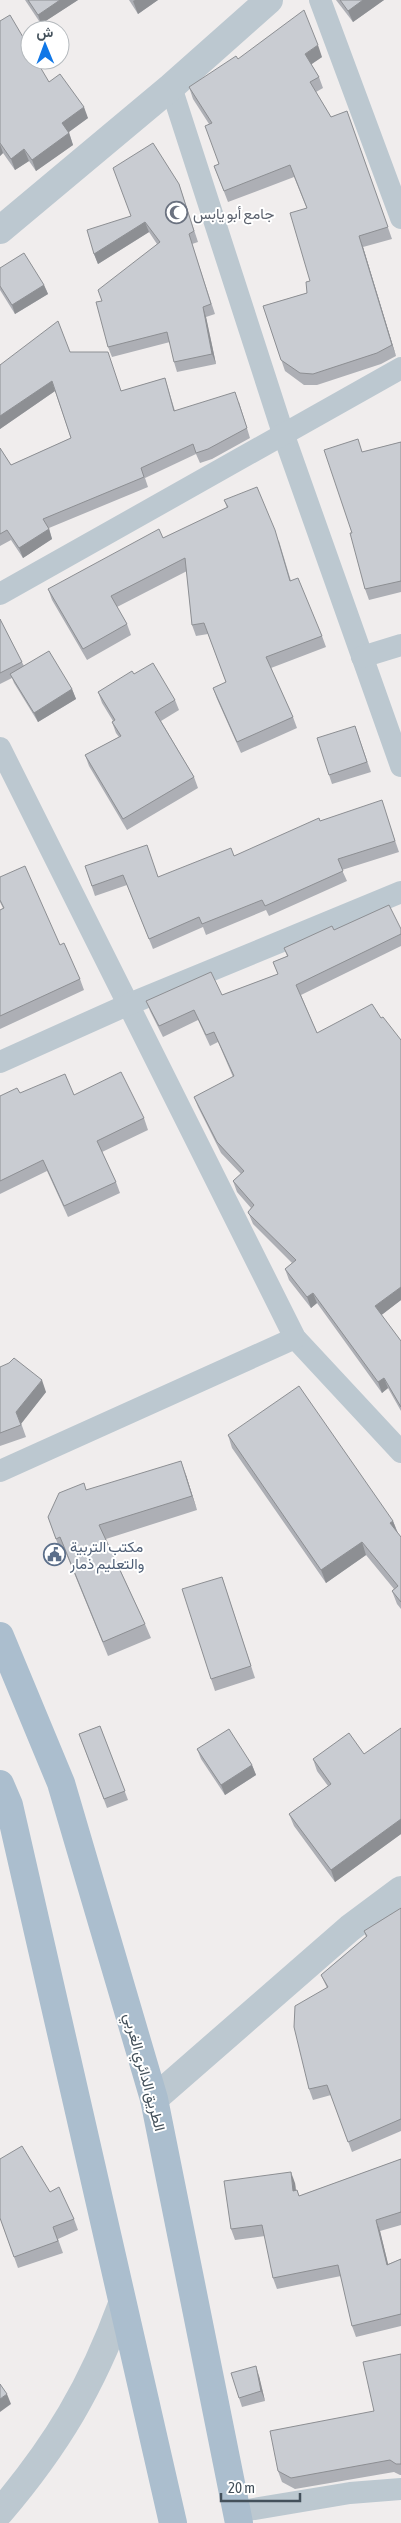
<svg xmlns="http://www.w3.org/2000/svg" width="401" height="2523" viewBox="0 0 401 2523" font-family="'Asap Condensed',Vazirmatn,sans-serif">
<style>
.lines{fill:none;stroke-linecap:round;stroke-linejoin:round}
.minor{stroke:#bcc8d0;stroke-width:22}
.tertiary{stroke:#bcc8d0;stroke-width:28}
.primary{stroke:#abbece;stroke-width:28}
.wall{fill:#adafb5}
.shaded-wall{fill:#8d8f93}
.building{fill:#c9ccd2;stroke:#8d8f93}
.labels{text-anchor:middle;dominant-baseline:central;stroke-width:4;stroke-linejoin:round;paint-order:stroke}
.worship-label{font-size:15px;fill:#5b616d;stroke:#fff;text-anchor:start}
.service-label{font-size:15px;fill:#4e5e75;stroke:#fff;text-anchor:start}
.street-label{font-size:15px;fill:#44515b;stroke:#fff}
</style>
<rect width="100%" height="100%" fill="#f0eded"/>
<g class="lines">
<g class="minor">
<path d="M 320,0 L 401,218"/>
<path d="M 171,87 L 283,433 L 401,766"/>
<path d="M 0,594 L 401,368"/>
<path d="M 362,657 L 401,645"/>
<path d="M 0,748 L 295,1338 L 401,1452"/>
<path d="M 0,1062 L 127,1005 L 401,892"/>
<path d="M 0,1471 L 295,1338"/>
<path d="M 236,2512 L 350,2493 L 401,2489"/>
</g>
<g class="tertiary">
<path d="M 0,230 L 171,87 L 269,0"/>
<path d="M 154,2099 L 350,1928 L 401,1890"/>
<path d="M 0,2512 C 57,2445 92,2386 122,2304"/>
</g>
<g class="primary">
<path d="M 0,1636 L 61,1783 L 154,2099 L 239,2523"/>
<path d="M 0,1784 L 9,1805 L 173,2523"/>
</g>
</g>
<g class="wall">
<path d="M 25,0 L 78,0 L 41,24 Z"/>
<path d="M 129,0 L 158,0 L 138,14 Z"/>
<path d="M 336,0 L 384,0 L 353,22 Z"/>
<path d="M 0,21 L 49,82 L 88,118 L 69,132 L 73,145 L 36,171 L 29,161 L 15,170 L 3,153 L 0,156 Z"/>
<path d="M 322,57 L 311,64 L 319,77 L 323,88 L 316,92 L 331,117 L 347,111 L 392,239 L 363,247 L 396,356 L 381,364 L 317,385 L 304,385 L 285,371 L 263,306 L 307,293 L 310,281 L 307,209 L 294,177 L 228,202 L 214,166 L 219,164 L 209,124 L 193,99 L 189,87 L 238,59 Z"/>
<path d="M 179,184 L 198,242 L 192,244 L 215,314 L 206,317 L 216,364 L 177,372 L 174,362 L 170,342 L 112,357 L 108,347 L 102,301 L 157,244 L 149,232 L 98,264 L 94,254 L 131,216 Z"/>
<path d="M 0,268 L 44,285 L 48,294 L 15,314 L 0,290 Z"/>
<path d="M 70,352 L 122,391 L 165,378 L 175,411 L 239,402 L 250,438 L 212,459 L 200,463 L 196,454 L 145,478 L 148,487 L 49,528 L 52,539 L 23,558 L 11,540 L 0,546 L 0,448 L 11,465 L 71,438 L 55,391 L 0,429 L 0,365 Z"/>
<path d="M 401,442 L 401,592 L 369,600 L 365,589 L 352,533 L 362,452 Z"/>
<path d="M 224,500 L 279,541 L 291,581 L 322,636 L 326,647 L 271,668 L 293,717 L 297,728 L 241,753 L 217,699 L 213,688 L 226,682 L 208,634 L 196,636 L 192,625 L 187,571 L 117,607 L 127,624 L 131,635 L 87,660 L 52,600 L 48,589 L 163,538 L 227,508 Z"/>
<path d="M 0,619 L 24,666 L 72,689 L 76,699 L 38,722 L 14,683 L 12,678 L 0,684 Z"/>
<path d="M 134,674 L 175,700 L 179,710 L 161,721 L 194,777 L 198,788 L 127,830 L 89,766 L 85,755 L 119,737 L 116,733 L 112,722 L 113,721 L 102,703 L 98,692 Z"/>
<path d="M 355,726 L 371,772 L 332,784 L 329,775 Z"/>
<path d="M 385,811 L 399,852 L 342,870 L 347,881 L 269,916 L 266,910 L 206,935 L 203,927 L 153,949 L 127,885 L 95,896 L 85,866 L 158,877 L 234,856 L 320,821 Z"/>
<path d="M 0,877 L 60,945 L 80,979 L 84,990 L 0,1029 L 0,910 L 3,908 L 0,902 Z"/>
<path d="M 401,929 L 401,946 L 301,995 L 317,1033 L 381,1018 L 401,1040 L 401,1300 L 381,1315 L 401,1341 L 401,1411 L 388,1388 L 382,1393 L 317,1303 L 311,1308 L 289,1280 L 285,1269 L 292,1263 L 253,1224 L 248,1212 L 251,1208 L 237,1192 L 233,1181 L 241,1174 L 221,1153 L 198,1107 L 194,1097 L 233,1077 L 218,1042 L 210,1046 L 198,1020 L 163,1037 L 150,1011 L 146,1001 L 222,995 L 278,974 L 273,962 L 287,956 L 284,948 L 334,930 Z"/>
<path d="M 20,1093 L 74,1095 L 144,1118 L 148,1130 L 102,1152 L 116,1182 L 120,1193 L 68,1217 L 47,1171 L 0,1194 L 0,1096 Z"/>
<path d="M 0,1367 L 46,1392 L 21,1423 L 26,1437 L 0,1446 Z"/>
<path d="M 228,1435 L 393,1521 L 398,1533 L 401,1537 L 401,1609 L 397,1604 L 392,1591 L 394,1589 L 366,1555 L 326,1583 L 232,1448 Z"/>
<path d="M 186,1475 L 197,1510 L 106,1539 L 145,1624 L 151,1638 L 108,1656 L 65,1551 L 61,1553 L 48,1517 L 86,1490 Z"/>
<path d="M 222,1577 L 255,1678 L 215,1691 L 211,1679 Z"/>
<path d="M 100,1726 L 128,1800 L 107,1808 L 79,1734 Z"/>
<path d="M 401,1728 L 401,1834 L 335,1882 L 294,1826 L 289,1814 L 328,1786 L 317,1771 L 313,1759 L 364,1754 Z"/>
<path d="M 197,1749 L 252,1765 L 256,1775 L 225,1795 L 201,1759 Z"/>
<path d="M 401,1908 L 401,2131 L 352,2152 L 331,2095 L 313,2100 L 309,2089 L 327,1988 L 321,1975 L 366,1937 L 364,1931 Z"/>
<path d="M 401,2159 L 401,2225 L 380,2231 L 388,2264 L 401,2259 L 401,2326 L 356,2337 L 352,2326 L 341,2276 L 277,2289 L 273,2278 L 265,2236 L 235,2240 L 231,2229 L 295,2183 L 296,2190 L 299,2196 Z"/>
<path d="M 50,2192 L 74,2219 L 78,2230 L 58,2239 L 63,2253 L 18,2268 L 0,2218 Z"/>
<path d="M 401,2354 L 401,2475 L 400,2475 L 394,2472 L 295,2489 L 282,2482 L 278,2471 L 374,2411 Z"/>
<path d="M 259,2376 L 265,2401 L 242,2407 L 239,2398 Z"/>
</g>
<g class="shaded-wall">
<path d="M 60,0 L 78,0 L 41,24 L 38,15 Z"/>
<path d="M 135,0 L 158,0 L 138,14 L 133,1 Z"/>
<path d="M 363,0 L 384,0 L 353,22 L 348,11 Z"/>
<path d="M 318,45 L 322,57 L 309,66 L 305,54 Z"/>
<path d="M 84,107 L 88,118 L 66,134 L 62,123 Z"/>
<path d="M 69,133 L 73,145 L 36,171 L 32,160 Z"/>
<path d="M 0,144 L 3,153 L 0,156 Z"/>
<path d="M 24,149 L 29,161 L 15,170 L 11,159 Z"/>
<path d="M 145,222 L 149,232 L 98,264 L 94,254 Z"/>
<path d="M 359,236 L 363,247 L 396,356 L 392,345 Z"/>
<path d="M 44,285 L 48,294 L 15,314 L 12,305 Z"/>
<path d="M 203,307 L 206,317 L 216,364 L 212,354 Z"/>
<path d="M 52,381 L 55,391 L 0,429 L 0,416 Z"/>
<path d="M 49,529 L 52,539 L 23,558 L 19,548 Z"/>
<path d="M 72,689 L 76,699 L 38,722 L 34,713 Z"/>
<path d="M 401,1287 L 401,1300 L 379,1317 L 375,1306 Z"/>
<path d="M 313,1293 L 317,1303 L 311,1308 L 307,1297 Z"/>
<path d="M 384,1378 L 388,1388 L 382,1393 L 378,1382 Z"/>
<path d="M 42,1380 L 46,1392 L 21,1424 L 16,1412 Z"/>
<path d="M 181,1461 L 186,1475 L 197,1510 L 192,1496 Z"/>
<path d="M 393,1521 L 398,1534 L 390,1523 Z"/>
<path d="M 362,1542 L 366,1555 L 326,1583 L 321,1570 Z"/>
<path d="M 252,1765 L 256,1775 L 225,1795 L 221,1785 Z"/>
<path d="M 401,1819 L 401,1834 L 335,1882 L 331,1870 Z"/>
<path d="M 291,2172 L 295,2183 L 297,2202 L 293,2191 Z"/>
<path d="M 376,2220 L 380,2231 L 391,2276 L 387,2265 Z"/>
<path d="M 256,2366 L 259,2376 L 265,2401 L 261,2391 Z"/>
<path d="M 7,2394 L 11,2404 L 0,2412 L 0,2399 Z"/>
</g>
<g class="building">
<path d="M 28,0 L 60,0 L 38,15 Z"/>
<path d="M 340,0 L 363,0 L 348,11 Z"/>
<path d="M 304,10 L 318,45 L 305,54 L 319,77 L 310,82 L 331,117 L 347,111 L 388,227 L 359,236 L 392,345 L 377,353 L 313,374 L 300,373 L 281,360 L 263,306 L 307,293 L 306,282 L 310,281 L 290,213 L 307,208 L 290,165 L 224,191 L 214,166 L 219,164 L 205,126 L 212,123 L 189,87 L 236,56 L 238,59 Z"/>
<path d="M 10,15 L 30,49 L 30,60 L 36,60 L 49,82 L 60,74 L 84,107 L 62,123 L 69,133 L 32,160 L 24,149 L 11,159 L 0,143 L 0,21 Z"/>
<path d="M 153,143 L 179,184 L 194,231 L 189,234 L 211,304 L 203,307 L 212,354 L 174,362 L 167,332 L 108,347 L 96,302 L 102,301 L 98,290 L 160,242 L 145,222 L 94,254 L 87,230 L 131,216 L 113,168 Z"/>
<path d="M 24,253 L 44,285 L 12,305 L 0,286 L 0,268 Z"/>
<path d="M 58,321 L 70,352 L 108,352 L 121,391 L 165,378 L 174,411 L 235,392 L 247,428 L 208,449 L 196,453 L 193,444 L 141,468 L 144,477 L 43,519 L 49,529 L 19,548 L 7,530 L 0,534 L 0,448 L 11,465 L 71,438 L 52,381 L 0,416 L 0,365 Z"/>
<path d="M 358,439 L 362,452 L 401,442 L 401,581 L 365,589 L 350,533 L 352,533 L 324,450 Z"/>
<path d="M 257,487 L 275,530 L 290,581 L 298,578 L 322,636 L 266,657 L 293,717 L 237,742 L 213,688 L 226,682 L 204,623 L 192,625 L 185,558 L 111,596 L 127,624 L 83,649 L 48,589 L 159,529 L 163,538 L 228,507 L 224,500 Z"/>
<path d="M 0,619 L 22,662 L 0,673 Z"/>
<path d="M 49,651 L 72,689 L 34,713 L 10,674 Z"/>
<path d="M 153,663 L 175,700 L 155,712 L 194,777 L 123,819 L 85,755 L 121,736 L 112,722 L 115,720 L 98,692 L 132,671 L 134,674 Z"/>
<path d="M 355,726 L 367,762 L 329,775 L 317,738 Z"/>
<path d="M 382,800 L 395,841 L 338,859 L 343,871 L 265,906 L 262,900 L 202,924 L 199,917 L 149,939 L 123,875 L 92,886 L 85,866 L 147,845 L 158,877 L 231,848 L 234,856 L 319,818 L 320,821 Z"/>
<path d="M 25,866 L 60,945 L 64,943 L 80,979 L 0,1016 L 0,910 L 4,908 L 0,900 L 0,877 Z"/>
<path d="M 389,905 L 401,929 L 401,934 L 296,985 L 317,1033 L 372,1004 L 381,1018 L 383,1017 L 401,1040 L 401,1287 L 375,1306 L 401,1341 L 401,1407 L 384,1378 L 378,1382 L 313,1293 L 307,1297 L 285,1269 L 296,1260 L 249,1214 L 248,1212 L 254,1205 L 233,1181 L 244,1171 L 217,1142 L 194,1097 L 234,1076 L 214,1032 L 206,1035 L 194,1010 L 159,1026 L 146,1001 L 211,972 L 222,995 L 278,974 L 273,962 L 288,956 L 284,948 L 332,926 L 334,930 Z"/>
<path d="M 121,1072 L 144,1118 L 97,1141 L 116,1182 L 64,1206 L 43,1160 L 0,1181 L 0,1096 L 17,1088 L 20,1093 L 65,1074 L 74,1095 Z"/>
<path d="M 14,1358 L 42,1380 L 16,1412 L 21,1425 L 0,1433 L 0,1367 L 9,1363 Z"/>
<path d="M 299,1386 L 393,1521 L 390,1523 L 401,1537 L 401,1602 L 392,1591 L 398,1586 L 362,1542 L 321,1570 L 228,1435 Z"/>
<path d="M 181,1461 L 192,1496 L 99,1525 L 145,1624 L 103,1642 L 60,1537 L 56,1539 L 48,1517 L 59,1493 L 84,1483 L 86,1490 Z"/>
<path d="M 222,1577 L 251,1666 L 211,1679 L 182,1589 Z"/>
<path d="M 100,1726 L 125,1791 L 104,1799 L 79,1734 Z"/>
<path d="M 401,1728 L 401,1819 L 331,1870 L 289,1814 L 331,1784 L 313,1759 L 349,1733 L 364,1754 Z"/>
<path d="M 229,1729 L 252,1765 L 221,1785 L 197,1749 Z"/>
<path d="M 401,1908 L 401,2119 L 348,2142 L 327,2085 L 309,2089 L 294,2027 L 295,2006 L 328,1987 L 321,1975 L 367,1936 L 364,1931 Z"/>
<path d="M 22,2146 L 50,2192 L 59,2187 L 74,2219 L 53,2227 L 58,2241 L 14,2257 L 0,2218 L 0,2159 Z"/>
<path d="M 401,2159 L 401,2212 L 376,2220 L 387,2265 L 401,2259 L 401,2314 L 352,2326 L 338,2265 L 273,2278 L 262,2225 L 231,2229 L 224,2181 L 291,2172 L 293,2191 L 297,2190 L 299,2196 Z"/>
<path d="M 401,2354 L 401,2464 L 396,2464 L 390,2460 L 291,2478 L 278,2471 L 270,2431 L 374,2411 L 363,2362 Z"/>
<path d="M 256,2366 L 261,2391 L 239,2398 L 231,2373 Z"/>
<path d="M 0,2384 L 7,2394 L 0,2399 Z"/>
</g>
<defs>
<symbol id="mosque-ring" viewBox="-11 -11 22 22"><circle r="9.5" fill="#fff" stroke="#6b7280" stroke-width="1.5"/><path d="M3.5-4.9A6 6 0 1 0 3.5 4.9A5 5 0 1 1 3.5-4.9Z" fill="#6b7280"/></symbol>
<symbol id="civic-ring" viewBox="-11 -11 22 22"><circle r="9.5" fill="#fff" stroke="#5c6f8a" stroke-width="1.5"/><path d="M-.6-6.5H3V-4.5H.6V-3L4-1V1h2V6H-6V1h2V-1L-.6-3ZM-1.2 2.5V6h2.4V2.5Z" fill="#5c6f8a"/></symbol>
</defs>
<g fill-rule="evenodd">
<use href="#mosque-ring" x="164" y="200" width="25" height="25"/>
<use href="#civic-ring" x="42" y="1542" width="25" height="25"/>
</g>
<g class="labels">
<g class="worship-label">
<text x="193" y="213">جامع أبو يابس</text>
</g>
<g class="service-label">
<text x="70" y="1546">مكتب التربية<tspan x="70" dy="17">والتعليم ذمار</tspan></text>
</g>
<g class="street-label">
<text transform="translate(145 2072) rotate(75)">الطريق الدائري الغربي</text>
</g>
</g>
<g transform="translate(45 45) rotate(359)"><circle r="24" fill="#ffffff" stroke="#b4b9bd"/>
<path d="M0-4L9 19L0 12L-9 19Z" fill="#1077e7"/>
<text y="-8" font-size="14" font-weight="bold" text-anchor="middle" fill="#44515b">ش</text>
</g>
<path d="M221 2493v8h79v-8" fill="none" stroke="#44515b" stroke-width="2.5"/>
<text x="228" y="2493" font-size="15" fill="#44515b" stroke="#ffffff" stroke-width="4" paint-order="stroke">20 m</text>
</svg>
